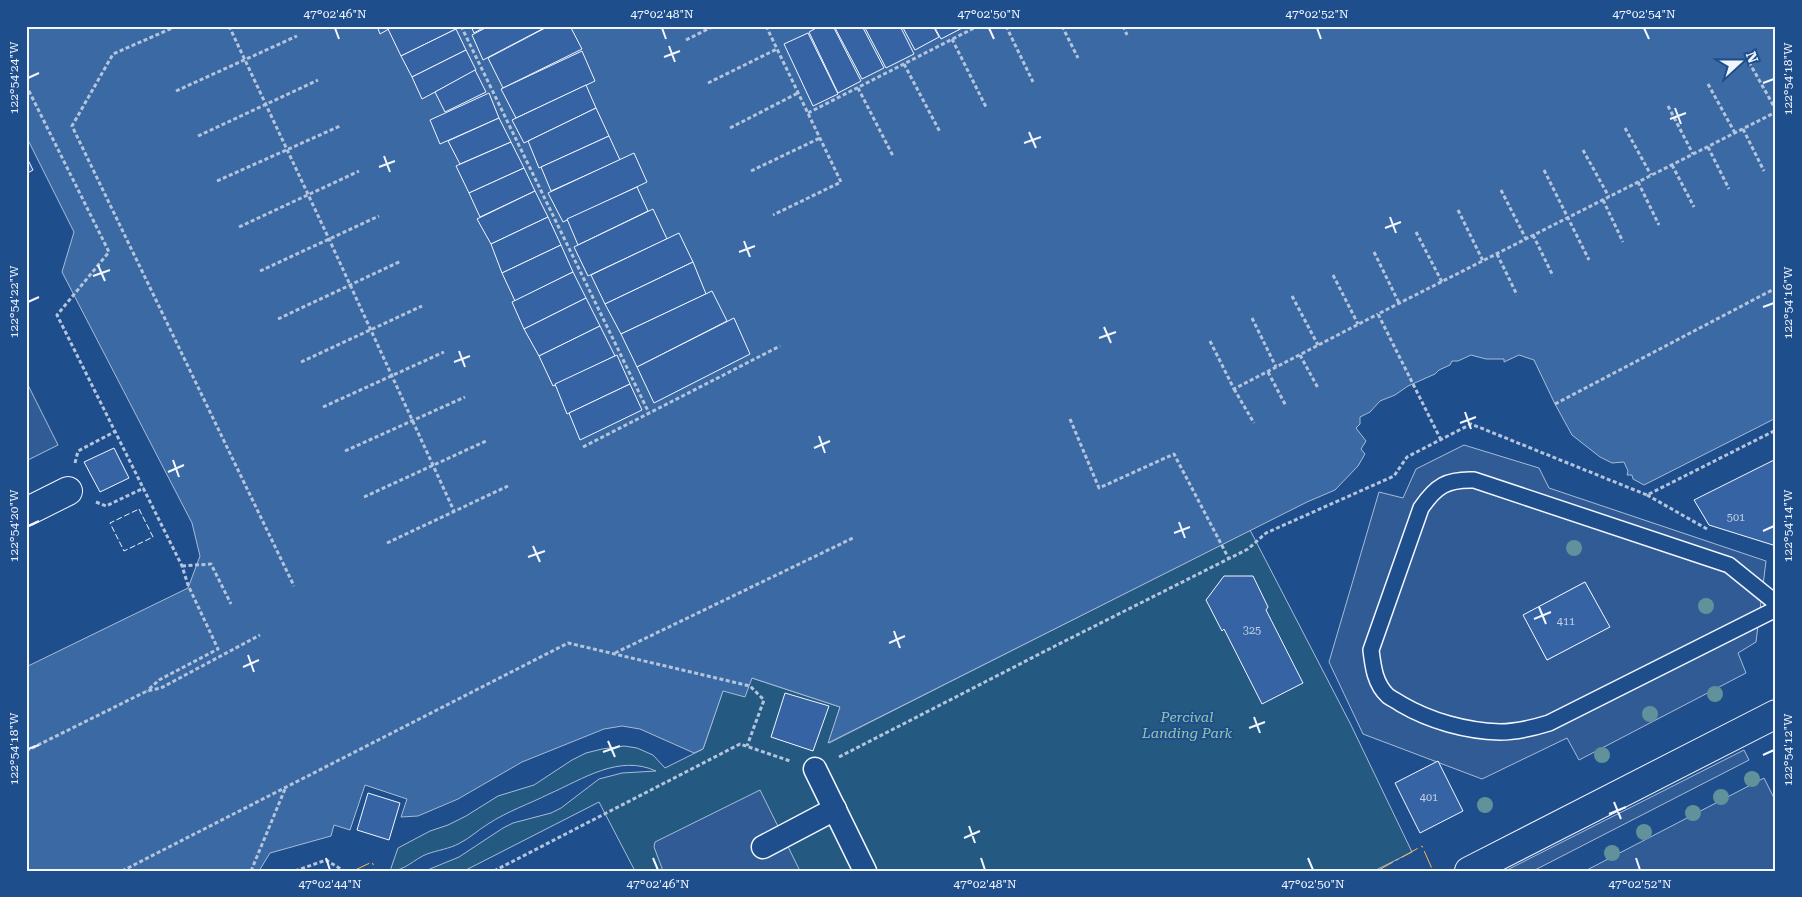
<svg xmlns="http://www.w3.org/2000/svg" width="1802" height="897" viewBox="0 0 1802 897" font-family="'Roboto Serif',serif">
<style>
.green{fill:#245a82;stroke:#a8bbd7}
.parking{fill:#305b95;stroke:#a8bbd7;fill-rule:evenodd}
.water{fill:#3b69a3;stroke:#a8bbd7}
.building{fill:#3563a3;stroke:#f2f6ff}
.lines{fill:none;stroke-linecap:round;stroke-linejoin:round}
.service-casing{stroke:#f2f6ff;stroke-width:18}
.pedestrian-casing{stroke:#f2f6ff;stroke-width:25}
.minor-casing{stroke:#f2f6ff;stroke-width:30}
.path{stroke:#b3c4dc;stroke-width:3;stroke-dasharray:4 2.5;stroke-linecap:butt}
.service{stroke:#1f4e8c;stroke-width:15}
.pedestrian{stroke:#1f4e8c;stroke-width:22}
.minor{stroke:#1f4e8c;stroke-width:28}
.fence{stroke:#f2f6ff;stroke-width:1;stroke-dasharray:6 2.5;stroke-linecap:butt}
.power{stroke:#ffb74d;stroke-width:1;stroke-dasharray:18 4 2.5 4;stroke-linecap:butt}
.tree{fill:#61919a}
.ticks{fill:none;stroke:#f2f6ff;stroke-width:2}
.labels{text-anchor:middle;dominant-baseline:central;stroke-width:4;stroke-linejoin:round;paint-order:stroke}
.number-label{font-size:11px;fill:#c3d1e8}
.park-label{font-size:14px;font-style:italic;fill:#97c8a6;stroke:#1f4e8c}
.neatline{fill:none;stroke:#f2f6ff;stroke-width:2}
.ticks-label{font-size:12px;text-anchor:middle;fill:#f2f6ff}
</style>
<rect width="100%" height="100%" fill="#1f4e8c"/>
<path class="green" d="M 1250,530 L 1351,725 L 1412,852 L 1374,871 L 635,871 L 599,802 L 464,871 L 425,871 L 459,857 L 503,828 L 513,823 L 551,813 L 561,808 L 599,779 L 622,773 L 656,771 C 619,754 583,779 549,794 C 529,804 508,811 488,824 C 478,830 470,838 460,843 C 449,849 438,850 427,854 C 414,859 405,871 390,871 L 398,848 L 430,831 L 448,825 L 466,816 L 498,796 L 534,785 L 572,760 L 586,753 L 602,749 L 624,746 L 637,748 L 653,755 L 665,768 L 703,749 L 723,690 L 752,678 L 840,707 L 829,743 Z"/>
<g class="parking">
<path d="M 26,381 L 58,445 L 26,461 Z"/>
<path d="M 1464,445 L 1539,468 L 1549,488 L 1766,561 L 1756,642 L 1738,653 L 1746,673 L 1579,760 L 1567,738 L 1482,779 L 1363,734 L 1329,662 L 1379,492 L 1403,498 L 1416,469 ZM 1585,582 L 1609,627 L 1547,660 L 1524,615 Z"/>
<path d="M 1744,750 L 1749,760 L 1533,871 L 1505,871 Z"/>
<path d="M 1764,778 L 1776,802 L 1776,871 L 1585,871 Z"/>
<path d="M 760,790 L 800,871 L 663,871 L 654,847 L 655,842 Z"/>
</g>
<path class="water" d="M 26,26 L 1776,26 L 1776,418 L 1644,485 L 1633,479 L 1632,475 L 1627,475 L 1628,471 L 1624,462 L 1612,463 L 1600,457 L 1572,435 L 1555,404 L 1534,360 L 1519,355 L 1504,362 L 1504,359 L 1486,359 L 1471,355 L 1458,361 L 1452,361 L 1450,365 L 1439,370 L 1435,374 L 1408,386 L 1395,395 L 1380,401 L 1370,412 L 1360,417 L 1360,424 L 1356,428 L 1366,441 L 1361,449 L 1365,454 L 1358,466 L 1335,490 L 1307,502 L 828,743 L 840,707 L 752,678 L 745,697 L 723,691 L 703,749 L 694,753 L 640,729 L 622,726 L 604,729 L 522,762 L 458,799 L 418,816 L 401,817 L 407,799 L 365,785 L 350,830 L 334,825 L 331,836 L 270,853 L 259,871 L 26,871 L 26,667 L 188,588 L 200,556 L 192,523 L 62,272 L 74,232 L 26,136 Z"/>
<g class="building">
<path d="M 377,26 L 394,26 L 380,34 Z"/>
<path d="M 394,26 L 455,26 L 456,29 L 401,56 L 388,29 Z"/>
<path d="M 471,26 L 486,26 L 474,33 Z"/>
<path d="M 489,26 L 545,26 L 546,27 L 483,60 L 472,35 Z"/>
<path d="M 549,26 L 570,26 L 582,49 L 503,88 L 488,58 Z"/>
<path d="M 820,26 L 833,26 L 861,81 L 838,93 L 809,32 Z"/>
<path d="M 834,26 L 862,26 L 884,68 L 862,79 Z"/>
<path d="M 864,26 L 900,26 L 914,54 L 886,68 Z"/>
<path d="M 902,26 L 933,26 L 939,37 L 915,50 Z"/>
<path d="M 934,26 L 963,26 L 964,27 L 941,39 Z"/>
<path d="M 456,29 L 466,50 L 412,77 L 401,56 Z"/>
<path d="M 808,33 L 838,94 L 813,106 L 784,44 Z"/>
<path d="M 466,50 L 476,70 L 422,99 L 412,77 Z"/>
<path d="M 582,51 L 595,81 L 516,118 L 501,89 Z"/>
<path d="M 475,70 L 486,92 L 445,112 L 435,92 Z"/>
<path d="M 586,85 L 596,108 L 524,143 L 512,120 Z"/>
<path d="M 489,93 L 499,118 L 440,144 L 430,120 Z"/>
<path d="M 596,108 L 609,136 L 539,168 L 528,141 Z"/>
<path d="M 499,118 L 511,142 L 460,164 L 448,141 Z"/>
<path d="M 609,136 L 620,160 L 551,191 L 541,167 Z"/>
<path d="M 511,142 L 524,168 L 469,193 L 456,166 Z"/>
<path d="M 634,153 L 647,182 L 563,222 L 548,193 Z"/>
<path d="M 26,156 L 33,170 L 26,174 Z"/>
<path d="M 524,168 L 535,191 L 480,217 L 469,193 Z"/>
<path d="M 637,187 L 648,211 L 578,245 L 567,219 Z"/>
<path d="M 535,191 L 548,217 L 491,244 L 477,219 Z"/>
<path d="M 653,209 L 667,239 L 588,276 L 574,247 Z"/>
<path d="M 548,217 L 561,245 L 502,273 L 491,244 Z"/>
<path d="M 679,233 L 693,262 L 605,304 L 591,275 Z"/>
<path d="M 561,245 L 573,272 L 515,301 L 502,273 Z"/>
<path d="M 693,262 L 706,294 L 621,334 L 605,304 Z"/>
<path d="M 573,272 L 586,298 L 524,329 L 512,302 Z"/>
<path d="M 712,291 L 727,321 L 637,367 L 621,334 Z"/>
<path d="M 586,298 L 600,326 L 539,356 L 524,329 Z"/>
<path d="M 734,318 L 750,354 L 654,403 L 637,367 Z"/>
<path d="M 600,326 L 615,356 L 553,386 L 539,356 Z"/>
<path d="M 617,355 L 630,384 L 567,414 L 555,384 Z"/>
<path d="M 630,384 L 642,410 L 580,440 L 569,413 Z"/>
<path d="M 114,448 L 129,478 L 100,492 L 84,462 Z"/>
<path d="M 1776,459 L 1776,544 L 1773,545 L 1709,525 L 1694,500 Z"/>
<path d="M 1224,576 L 1253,576 L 1268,607 L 1266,610 L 1303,683 L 1262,704 L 1224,629 L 1222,631 L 1206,600 Z"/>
<path d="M 1585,582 L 1610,627 L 1547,660 L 1523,615 Z"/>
<path d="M 785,693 L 829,706 L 813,751 L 771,737 Z"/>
<path d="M 1438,761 L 1463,811 L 1420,833 L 1395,783 Z"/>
<path d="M 368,793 L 400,803 L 389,840 L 357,830 Z"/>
</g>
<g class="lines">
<defs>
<path id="service" d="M 1776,603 L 1729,565 L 1474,480 C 1447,479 1436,486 1421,508 L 1371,650 C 1373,667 1375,684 1388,696 C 1392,699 1397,701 1401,704 C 1430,721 1466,731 1500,732 C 1517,732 1533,728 1549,723 L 1776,609"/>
<g id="pedestrian">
<path d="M 815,769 L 865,871"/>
<path d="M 763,847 L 835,809"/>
</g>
<g id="minor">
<path d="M 26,512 L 68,491"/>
<path d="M 1469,871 L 1776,714"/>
</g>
</defs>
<use href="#service" class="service-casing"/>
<use href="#pedestrian" class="pedestrian-casing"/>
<use href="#minor" class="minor-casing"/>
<g class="path">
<path d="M 177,26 L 113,54 L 72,126 L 294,586"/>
<path d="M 229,26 L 329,239 L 454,511"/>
<path d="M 461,26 L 649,413"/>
<path d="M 766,26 L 841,182 L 773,215"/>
<path d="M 1006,26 L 1033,82"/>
<path d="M 1062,26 L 1078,58"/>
<path d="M 1123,26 L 1127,35"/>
<path d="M 26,27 L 28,26"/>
<path d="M 952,39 L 986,107"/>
<path d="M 686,40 L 714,26"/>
<path d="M 1749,62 L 1776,110"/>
<path d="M 904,64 L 940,132"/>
<path d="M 708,83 L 777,49"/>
<path d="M 1708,84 L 1735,133"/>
<path d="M 26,85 L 109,252 L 57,315 L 182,566 L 188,585 L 218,649 L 159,680 L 147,691"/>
<path d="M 858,88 L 893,156"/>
<path d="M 176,91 L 297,36"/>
<path d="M 1668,106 L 1693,154"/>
<path d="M 808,113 L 978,26"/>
<path d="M 730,128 L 798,93"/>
<path d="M 1625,128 L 1651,175"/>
<path d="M 1743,129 L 1764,171"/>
<path d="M 198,136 L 318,80"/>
<path d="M 1708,147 L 1729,189"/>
<path d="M 1583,150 L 1609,197"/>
<path d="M 1672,165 L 1694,207"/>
<path d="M 1544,170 L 1589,260"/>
<path d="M 751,171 L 820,138"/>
<path d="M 217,181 L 340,126"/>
<path d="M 1638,182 L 1659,225"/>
<path d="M 1501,190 L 1526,239"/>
<path d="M 1603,200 L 1623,242"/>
<path d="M 1458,210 L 1483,261"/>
<path d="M 239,227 L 359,171"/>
<path d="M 1416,232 L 1442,282"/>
<path d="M 1533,235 L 1553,276"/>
<path d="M 1374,252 L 1399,303"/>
<path d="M 1497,254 L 1517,295"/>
<path d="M 260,271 L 379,216"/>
<path d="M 1333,275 L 1358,324"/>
<path d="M 1292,296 L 1318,345"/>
<path d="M 1252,318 L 1276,367"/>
<path d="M 278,319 L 401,261"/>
<path d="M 1210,341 L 1234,389 L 1378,314"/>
<path d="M 1300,355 L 1318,388"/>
<path d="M 301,362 L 422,306"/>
<path d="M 1268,372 L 1286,406"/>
<path d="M 1234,389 L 1254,423"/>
<path d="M 1555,404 L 1776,288"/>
<path d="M 323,407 L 444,352"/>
<path d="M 1070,419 L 1099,488 L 1174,454 L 1229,559"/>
<path d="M 1441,440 L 1378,314 L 1776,112"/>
<path d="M 583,447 L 780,346"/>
<path d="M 345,451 L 465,397"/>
<path d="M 75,463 L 78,451 L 116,431"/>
<path d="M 1647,495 L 1707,529"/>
<path d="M 364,497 L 486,441"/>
<path d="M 96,502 L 106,506 L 144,488"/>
<path d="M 387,543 L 508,486"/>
<path d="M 182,566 L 211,564 L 231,604"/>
<path d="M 615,653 L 853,538"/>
<path d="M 26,751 L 147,691 L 161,688 L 260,635"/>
<path d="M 839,757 L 1055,646 L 1248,549 L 1266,533 L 1394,476 L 1407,457 L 1471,424 L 1647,495 L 1776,430"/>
<path d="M 122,871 L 568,643 L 750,686 L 764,700 L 747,746"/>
<path d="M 251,871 L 285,789"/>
<path d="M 295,871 L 326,860 L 344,871"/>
<path d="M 494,871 L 740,744 L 790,761"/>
</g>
<use href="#service" class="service"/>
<use href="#pedestrian" class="pedestrian"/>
<use href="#minor" class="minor"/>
<path class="fence" d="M 139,509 L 153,537 L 124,551 L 110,523 Z"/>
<g class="power">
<path d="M 353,871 L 372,862 L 376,871"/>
<path d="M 1377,871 L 1422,846 L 1433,871"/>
</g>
</g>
<g class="tree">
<circle cx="1574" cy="548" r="8"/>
<circle cx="1706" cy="606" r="8"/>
<circle cx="1715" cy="694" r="8"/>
<circle cx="1650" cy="714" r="8"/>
<circle cx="1602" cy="755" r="8"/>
<circle cx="1752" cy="779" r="8"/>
<circle cx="1721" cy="797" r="8"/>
<circle cx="1485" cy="805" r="8"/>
<circle cx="1693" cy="813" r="8"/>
<circle cx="1644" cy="832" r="8"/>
<circle cx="1612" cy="853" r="8"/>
</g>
<path class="ticks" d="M 335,28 L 339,39M 662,28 L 666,39M 989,28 L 994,39M 1317,28 L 1321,39M 1644,28 L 1649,39M 669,46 L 675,62M 664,57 L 680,51M 28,78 L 39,73M 1763,83 L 1774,79M 1675,108 L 1681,124M 1670,119 L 1686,113M 1029,132 L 1036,148M 1024,143 L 1041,137M 384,156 L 390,172M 379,167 L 395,161M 1390,217 L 1396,233M 1385,228 L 1401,222M 744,241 L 750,257M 739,252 L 755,246M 98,265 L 105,281M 93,276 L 110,270M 28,302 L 39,297M 1763,307 L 1774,303M 1104,327 L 1111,343M 1099,338 L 1116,332M 459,351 L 465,367M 454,362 L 470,356M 1465,412 L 1471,429M 1460,423 L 1476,417M 819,436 L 825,453M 814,448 L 830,441M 173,460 L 179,477M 168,472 L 184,465M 1179,522 L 1185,538M 28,526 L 39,521M 1763,531 L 1774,526M 1174,533 L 1190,527M 533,546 L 540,562M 528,557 L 545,551M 1539,607 L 1546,624M 1534,619 L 1551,612M 894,631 L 900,648M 889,643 L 905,636M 248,655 L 254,672M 243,667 L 259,660M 1254,717 L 1260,733M 1249,728 L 1265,722M 608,741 L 615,757M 28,749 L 39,745M 603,752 L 620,746M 1763,755 L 1774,750M 1614,802 L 1621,819M 1609,814 L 1626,807M 969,826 L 975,843M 964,838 L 980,831M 326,858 L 330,870M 653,858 L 658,870M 981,858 L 985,870M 1308,858 L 1313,870M 1636,858 L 1640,870"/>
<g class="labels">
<g class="number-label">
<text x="1736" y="517">501</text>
<text x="1566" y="621">411</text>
<text x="1252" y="630">325</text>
<text x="1429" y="797">401</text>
</g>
<g class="park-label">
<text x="1187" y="717">Percival<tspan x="1187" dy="16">Landing Park</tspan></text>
</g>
</g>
<rect width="1802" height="897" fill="none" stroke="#1f4e8c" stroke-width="55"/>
<g transform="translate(1740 62) rotate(69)" stroke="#1f4e8c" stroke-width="4" paint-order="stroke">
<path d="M0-4L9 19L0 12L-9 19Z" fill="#f2f6ff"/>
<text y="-8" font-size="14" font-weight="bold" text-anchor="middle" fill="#f2f6ff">N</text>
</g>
<rect x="28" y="28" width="1746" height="842" class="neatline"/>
<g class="ticks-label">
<text x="335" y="18">47°02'46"N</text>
<text x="662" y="18">47°02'48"N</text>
<text x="989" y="18">47°02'50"N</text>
<text x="1317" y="18">47°02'52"N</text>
<text x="1644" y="18">47°02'54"N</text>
<text transform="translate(14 78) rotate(-90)" y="4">122°54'24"W</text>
<text transform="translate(1788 79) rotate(-90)" y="4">122°54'18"W</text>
<text transform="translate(14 302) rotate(-90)" y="4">122°54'22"W</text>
<text transform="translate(1788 303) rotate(-90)" y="4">122°54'16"W</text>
<text transform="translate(14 526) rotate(-90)" y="4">122°54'20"W</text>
<text transform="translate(1788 526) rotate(-90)" y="4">122°54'14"W</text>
<text transform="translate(14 749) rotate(-90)" y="4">122°54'18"W</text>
<text transform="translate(1788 750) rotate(-90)" y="4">122°54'12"W</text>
<text x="330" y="888">47°02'44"N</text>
<text x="658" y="888">47°02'46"N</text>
<text x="985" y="888">47°02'48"N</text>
<text x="1313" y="888">47°02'50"N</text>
<text x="1640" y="888">47°02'52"N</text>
</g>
</svg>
